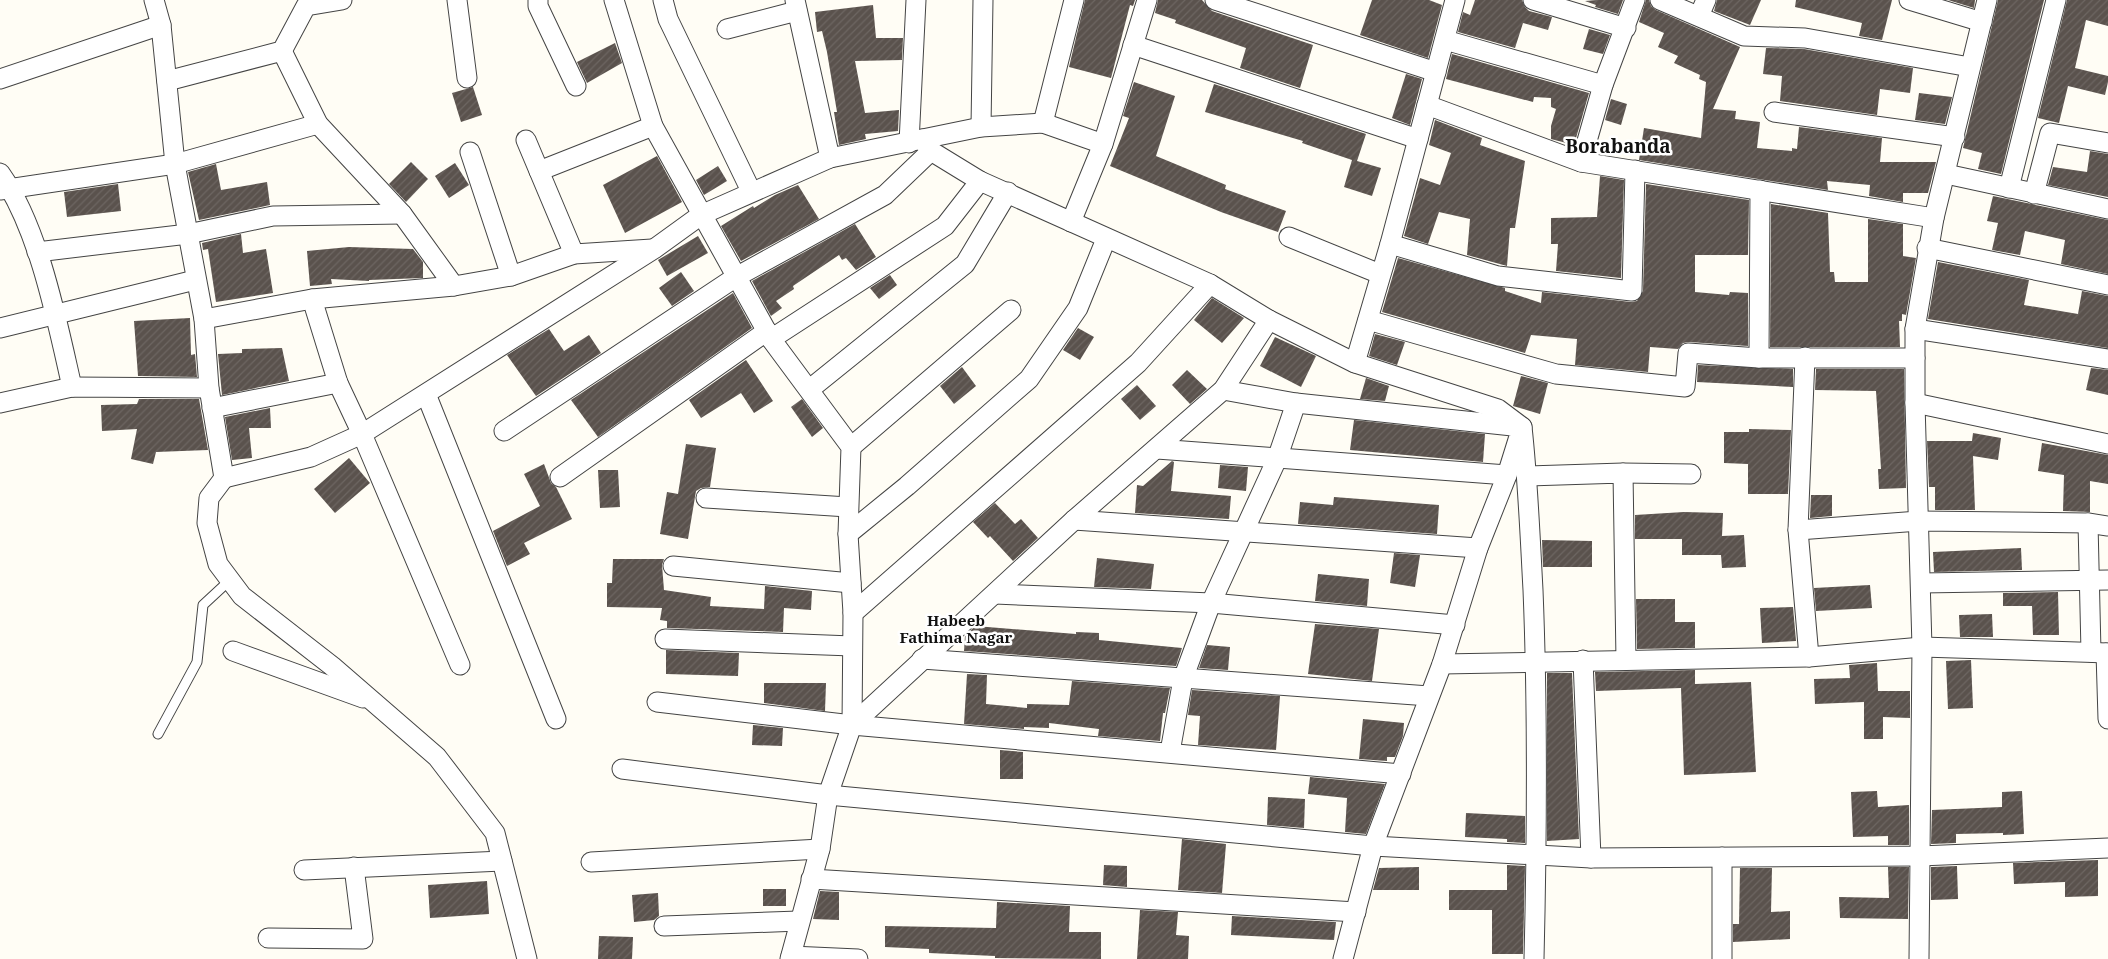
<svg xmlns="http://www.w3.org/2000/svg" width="2108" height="959" viewBox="0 0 2108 959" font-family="'Noto Serif',serif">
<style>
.building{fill:url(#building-hatch)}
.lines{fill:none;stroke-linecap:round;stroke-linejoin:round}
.service-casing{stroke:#444;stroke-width:11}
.minor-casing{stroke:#444;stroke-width:21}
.service{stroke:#fff;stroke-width:9}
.minor{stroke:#fff;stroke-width:19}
.labels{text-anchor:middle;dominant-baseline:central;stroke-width:5;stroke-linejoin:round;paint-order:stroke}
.neighbourhood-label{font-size:15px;font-weight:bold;fill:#111;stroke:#fff}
.district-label{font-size:19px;font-weight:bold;fill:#111;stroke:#fff}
</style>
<defs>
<pattern id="building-hatch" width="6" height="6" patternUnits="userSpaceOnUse" patternTransform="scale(1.25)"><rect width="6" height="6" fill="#5a524d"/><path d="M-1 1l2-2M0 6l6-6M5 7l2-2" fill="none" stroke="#6d6662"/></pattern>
</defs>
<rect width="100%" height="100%" fill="#fffdf5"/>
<g class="building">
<path d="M 1085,0 L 1135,0 L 1133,6 L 1130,5 L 1111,78 L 1069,67 Z"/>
<path d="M 1158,0 L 1202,0 L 1212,11 L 1313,45 L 1300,88 L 1240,68 L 1246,48 L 1175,23 L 1176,20 L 1155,13 Z"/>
<path d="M 1372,0 L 1429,0 L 1442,5 L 1428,58 L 1360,35 Z"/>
<path d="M 1475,0 L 1522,0 L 1525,7 L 1529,11 L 1552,17 L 1548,30 L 1523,23 L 1515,48 L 1458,32 L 1463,12 L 1470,15 Z"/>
<path d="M 1597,0 L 1623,0 L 1618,14 L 1595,7 L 1596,5 L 1585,1 Z"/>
<path d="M 1646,0 L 1649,0 L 1651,6 L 1656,10 L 1740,47 L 1713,109 L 1736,111 L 1735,119 L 1760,122 L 1757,148 L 1792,151 L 1792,148 L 1797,149 L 1799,127 L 1882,138 L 1880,162 L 1936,162 L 1928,193 L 1903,193 L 1903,202 L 1869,196 L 1870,185 L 1827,181 L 1828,190 L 1639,160 L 1644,128 L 1701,138 L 1706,82 L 1699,79 L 1700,75 L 1674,63 L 1678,56 L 1658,47 L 1664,33 L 1639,22 Z"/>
<path d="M 1717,0 L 1761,0 L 1750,25 L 1714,11 Z"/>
<path d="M 1796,0 L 1892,0 L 1882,40 L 1859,36 L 1862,23 L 1795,7 Z"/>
<path d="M 1948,0 L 1975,0 L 1974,8 Z"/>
<path d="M 1998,0 L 2044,0 L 2001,174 L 1978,169 L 1982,153 L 1963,148 Z"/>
<path d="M 2067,0 L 2108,0 L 2108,26 L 2086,20 L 2075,68 L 2108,76 L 2108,82 L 2105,95 L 2068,86 L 2059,123 L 2038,118 Z"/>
<path d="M 873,5 L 876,38 L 903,38 L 902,60 L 855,61 L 865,113 L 899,110 L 898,131 L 865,134 L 866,139 L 839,145 L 834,112 L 837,112 L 827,52 L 822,31 L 817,32 L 815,12 Z"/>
<path d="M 1589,29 L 1610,35 L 1603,54 L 1583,49 Z"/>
<path d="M 615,43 L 622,63 L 587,83 L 577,62 Z"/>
<path d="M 1766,48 L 1804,49 L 1913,68 L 1910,93 L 1880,89 L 1877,115 L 1780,101 L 1782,76 L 1763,74 Z"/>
<path d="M 1452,54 L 1589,93 L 1574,145 L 1551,139 L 1551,126 L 1556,109 L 1551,107 L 1551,98 L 1534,97 L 1533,102 L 1446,79 Z"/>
<path d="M 1406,74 L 1422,79 L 1410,125 L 1392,118 Z"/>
<path d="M 1134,82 L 1175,96 L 1156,156 L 1226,185 L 1225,189 L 1286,211 L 1278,232 L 1221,212 L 1110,166 L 1129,118 L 1123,116 Z"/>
<path d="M 1214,84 L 1366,134 L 1357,161 L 1381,168 L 1372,196 L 1344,187 L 1352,160 L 1302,143 L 1303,141 L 1205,112 Z"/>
<path d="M 473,87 L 482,115 L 461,122 L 452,93 Z"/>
<path d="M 1919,93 L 1952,97 L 1945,124 L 1915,120 Z"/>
<path d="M 1611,99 L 1627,104 L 1621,125 L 1605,120 Z"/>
<path d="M 1435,120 L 1482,138 L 1480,145 L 1525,161 L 1515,228 L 1510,228 L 1507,266 L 1467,255 L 1470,219 L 1439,212 L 1428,244 L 1404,236 L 1420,178 L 1440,185 L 1451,153 L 1429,145 Z"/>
<path d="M 2090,151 L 2108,154 L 2108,197 L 2048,185 L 2053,167 L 2087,172 Z"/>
<path d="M 657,156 L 682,202 L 625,233 L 603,185 Z"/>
<path d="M 411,162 L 428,179 L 406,202 L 389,184 Z"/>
<path d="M 455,163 L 469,185 L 449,198 L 435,176 Z"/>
<path d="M 216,164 L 221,190 L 267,182 L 270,205 L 199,220 L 188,172 Z"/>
<path d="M 718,166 L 727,181 L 704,195 L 696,180 Z"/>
<path d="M 1600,176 L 1624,180 L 1621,278 L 1556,271 L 1558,244 L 1551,244 L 1551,218 L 1597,217 Z"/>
<path d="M 118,184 L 121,211 L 67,217 L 64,192 Z"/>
<path d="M 1646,184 L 1749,200 L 1748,255 L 1695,255 L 1695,292 L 1729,295 L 1730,292 L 1748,293 L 1748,346 L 1689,342 L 1683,343 L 1678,349 L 1650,347 L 1648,372 L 1575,365 L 1577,339 L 1531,335 L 1525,353 L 1382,312 L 1398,258 L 1505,288 L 1505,291 L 1541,303 L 1542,292 L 1631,302 L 1637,301 L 1643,291 Z"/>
<path d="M 798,185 L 819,219 L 741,261 L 721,226 L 753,206 L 754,208 L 775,195 Z"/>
<path d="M 1993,196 L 2108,220 L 2108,274 L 2061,264 L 2065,240 L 2025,231 L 2020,255 L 1992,250 L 1998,223 L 1987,221 Z"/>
<path d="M 1771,204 L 1828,213 L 1830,272 L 1834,272 L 1835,282 L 1868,282 L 1868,219 L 1903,224 L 1903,256 L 1916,258 L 1906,315 L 1902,314 L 1902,321 L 1899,321 L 1900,347 L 1770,347 Z"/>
<path d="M 855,224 L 876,257 L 856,270 L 846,258 L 842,260 L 839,255 L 793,286 L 794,289 L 776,301 L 782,308 L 771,316 L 752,281 Z"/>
<path d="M 241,234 L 243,253 L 266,249 L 273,293 L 216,302 L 208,249 L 203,250 L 202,243 Z"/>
<path d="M 698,236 L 708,253 L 667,276 L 658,260 Z"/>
<path d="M 349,247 L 413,249 L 423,262 L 423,278 L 369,280 L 369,281 L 331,279 L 332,284 L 310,286 L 307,251 Z"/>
<path d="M 1938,262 L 2029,280 L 2024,305 L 2078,314 L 2082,291 L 2108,296 L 2108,348 L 1928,319 Z"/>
<path d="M 681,272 L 694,291 L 672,306 L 659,288 Z"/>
<path d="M 890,275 L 897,285 L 879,299 L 870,288 Z"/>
<path d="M 733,293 L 752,328 L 598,437 L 571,400 Z"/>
<path d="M 1212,298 L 1244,318 L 1222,343 L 1194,320 Z"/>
<path d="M 190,318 L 191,355 L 195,354 L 197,377 L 138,376 L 134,321 Z"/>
<path d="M 1078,328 L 1094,337 L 1080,360 L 1063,350 Z"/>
<path d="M 549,329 L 564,351 L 589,335 L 601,353 L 536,396 L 507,355 Z"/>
<path d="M 1375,334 L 1405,342 L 1397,365 L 1369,356 Z"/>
<path d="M 1275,337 L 1316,356 L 1301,387 L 1260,366 Z"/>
<path d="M 282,348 L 289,381 L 222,395 L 218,354 L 242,353 L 242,349 Z"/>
<path d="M 746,360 L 773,401 L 754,413 L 741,393 L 701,418 L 689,400 Z"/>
<path d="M 1698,365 L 1793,369 L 1793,387 L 1697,382 Z"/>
<path d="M 962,367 L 976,386 L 954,404 L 940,386 Z"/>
<path d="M 2091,368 L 2108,370 L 2108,395 L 2086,390 Z"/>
<path d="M 1816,369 L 1904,369 L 1906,488 L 1879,489 L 1878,469 L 1881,469 L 1876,391 L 1815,390 Z"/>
<path d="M 1187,370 L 1207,389 L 1190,404 L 1172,385 Z"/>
<path d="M 1521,376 L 1548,383 L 1540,414 L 1513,406 Z"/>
<path d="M 1366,378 L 1389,386 L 1385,401 L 1360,399 Z"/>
<path d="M 1137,385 L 1156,406 L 1140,420 L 1121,399 Z"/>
<path d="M 139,399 L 199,399 L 208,450 L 156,452 L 153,464 L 131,459 L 137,429 L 102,431 L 101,405 L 137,404 Z"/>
<path d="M 802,399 L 823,428 L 812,437 L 791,407 Z"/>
<path d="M 270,408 L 271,428 L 249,428 L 252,458 L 232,460 L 225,417 Z"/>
<path d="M 1354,420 L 1485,434 L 1483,462 L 1350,450 Z"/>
<path d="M 1749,429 L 1791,430 L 1788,494 L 1748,494 L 1748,464 L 1724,463 L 1724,432 L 1749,432 Z"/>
<path d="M 1973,433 L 2001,438 L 1998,460 L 1973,456 L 1975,510 L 1935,510 L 1935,487 L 1929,487 L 1927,441 L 1972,441 Z"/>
<path d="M 2042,443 L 2108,455 L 2108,484 L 2090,481 L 2090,512 L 2063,511 L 2064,475 L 2038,471 Z"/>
<path d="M 686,444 L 716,448 L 710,487 L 701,488 L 696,491 L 688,539 L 660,534 L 667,492 L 678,494 Z"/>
<path d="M 349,458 L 370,483 L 335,513 L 314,489 Z"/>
<path d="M 1172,461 L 1174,462 L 1171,491 L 1231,496 L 1229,519 L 1135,513 L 1137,485 L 1143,486 Z"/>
<path d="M 544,464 L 551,483 L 556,487 L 572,519 L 524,543 L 530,554 L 507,566 L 493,531 L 540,506 L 524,474 Z"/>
<path d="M 1220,465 L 1248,467 L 1246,491 L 1218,488 Z"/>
<path d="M 598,470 L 618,470 L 620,507 L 600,508 Z"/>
<path d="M 1811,495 L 1832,495 L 1832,516 L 1810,518 Z"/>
<path d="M 1334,497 L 1439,505 L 1437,534 L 1298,524 L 1300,502 L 1333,505 Z"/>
<path d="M 995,503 L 1015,524 L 1021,519 L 1038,538 L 1013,561 L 990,536 L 988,538 L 973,522 Z"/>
<path d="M 1684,512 L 1723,513 L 1722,536 L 1744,535 L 1746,567 L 1722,568 L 1721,555 L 1682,555 L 1682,539 L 1635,539 L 1635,515 Z"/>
<path d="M 1542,540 L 1592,541 L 1592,567 L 1543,567 Z"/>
<path d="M 2021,548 L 2022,570 L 1934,572 L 1933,552 Z"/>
<path d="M 1394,553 L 1420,555 L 1415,587 L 1390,583 Z"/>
<path d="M 1097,558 L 1154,564 L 1151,589 L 1094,587 Z"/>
<path d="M 613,559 L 664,559 L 662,565 L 664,590 L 711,597 L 710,606 L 764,609 L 765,586 L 812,591 L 811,610 L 784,608 L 783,632 L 667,628 L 667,621 L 660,620 L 662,608 L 607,607 L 607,583 L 612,583 Z"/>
<path d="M 1318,574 L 1369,579 L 1367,606 L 1315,601 Z"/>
<path d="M 1870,585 L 1872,608 L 1816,611 L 1814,588 Z"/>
<path d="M 2058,592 L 2059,635 L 2033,635 L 2032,606 L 2003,606 L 2003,593 Z"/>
<path d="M 1636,599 L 1675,599 L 1675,622 L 1695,622 L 1695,648 L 1637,649 Z"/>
<path d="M 1793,607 L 1796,641 L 1762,643 L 1760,608 Z"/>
<path d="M 1992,614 L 1993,637 L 1960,637 L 1959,615 Z"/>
<path d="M 1315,624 L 1379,629 L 1372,681 L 1308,674 Z"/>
<path d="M 975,626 L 1076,634 L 1076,632 L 1099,633 L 1099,640 L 1182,648 L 1176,666 L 964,651 L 965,636 Z"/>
<path d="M 1207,645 L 1230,647 L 1228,670 L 1199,668 Z"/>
<path d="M 666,650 L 739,653 L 738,676 L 666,674 Z"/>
<path d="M 1971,660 L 1973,708 L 1948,709 L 1946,661 Z"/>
<path d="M 1877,663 L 1878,691 L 1910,691 L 1910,718 L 1883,717 L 1883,739 L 1864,739 L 1864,702 L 1815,704 L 1814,679 L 1850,678 L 1849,665 Z"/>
<path d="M 1695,670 L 1695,684 L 1751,682 L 1756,772 L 1684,775 L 1681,688 L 1596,691 L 1595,672 Z"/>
<path d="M 1547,673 L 1572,673 L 1579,839 L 1547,841 Z"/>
<path d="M 967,674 L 987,675 L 986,704 L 1027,708 L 1027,704 L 1069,705 L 1072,681 L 1170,688 L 1165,713 L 1163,713 L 1160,741 L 1098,736 L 1099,729 L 1049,723 L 1049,728 L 1024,727 L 1024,729 L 964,724 Z"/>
<path d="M 764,683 L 826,683 L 825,711 L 764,703 Z"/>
<path d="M 1192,690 L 1280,696 L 1276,750 L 1198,745 L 1200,716 L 1188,715 Z"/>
<path d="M 1363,719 L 1404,723 L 1403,736 L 1395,757 L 1387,757 L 1387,761 L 1359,759 Z"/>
<path d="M 753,725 L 783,728 L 782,746 L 752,745 Z"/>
<path d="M 1000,750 L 1023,752 L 1023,779 L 1000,779 Z"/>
<path d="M 1310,777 L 1385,784 L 1366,834 L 1345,832 L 1347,798 L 1308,794 Z"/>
<path d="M 1877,791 L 1878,807 L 1909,805 L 1909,845 L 1888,845 L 1888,836 L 1853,837 L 1851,792 Z"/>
<path d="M 2022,791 L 2024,834 L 2003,835 L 2003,833 L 1956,834 L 1956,843 L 1931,844 L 1932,810 L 2002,807 L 2002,792 Z"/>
<path d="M 1268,797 L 1305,799 L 1304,828 L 1267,825 Z"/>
<path d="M 1466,813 L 1525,816 L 1525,843 L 1507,842 L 1507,839 L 1465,837 Z"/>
<path d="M 1182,839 L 1226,844 L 1222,893 L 1178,890 Z"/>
<path d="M 2098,860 L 2098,896 L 2065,897 L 2065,882 L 2014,884 L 2013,863 Z"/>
<path d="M 1104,865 L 1127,866 L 1127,887 L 1103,885 Z"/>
<path d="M 1507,865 L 1525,866 L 1523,954 L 1492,954 L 1492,910 L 1449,910 L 1449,890 L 1507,890 Z"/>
<path d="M 1957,866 L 1958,899 L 1931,900 L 1931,867 Z"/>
<path d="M 1419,867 L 1419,890 L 1373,890 L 1379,868 Z"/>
<path d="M 1888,867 L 1909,867 L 1908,919 L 1840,918 L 1839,897 L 1889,898 Z"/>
<path d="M 1740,868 L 1772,868 L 1771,912 L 1790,911 L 1790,939 L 1733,942 L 1733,924 L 1739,924 Z"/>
<path d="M 487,881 L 489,914 L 430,918 L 428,885 Z"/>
<rect x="763" y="889" width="23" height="17"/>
<path d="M 820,891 L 839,892 L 839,920 L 813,919 Z"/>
<path d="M 658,893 L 659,916 L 654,920 L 634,922 L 632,895 Z"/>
<path d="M 997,902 L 1070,906 L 1069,932 L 1101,932 L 1101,959 L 995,958 L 995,956 L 929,953 L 929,949 L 885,947 L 885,926 L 996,928 Z"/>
<path d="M 1140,910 L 1178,912 L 1176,935 L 1189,936 L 1188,959 L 1137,959 Z"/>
<path d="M 1232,916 L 1336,922 L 1334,940 L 1231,935 Z"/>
<path d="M 599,936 L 633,937 L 632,959 L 598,959 Z"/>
</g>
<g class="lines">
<defs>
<path id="service" d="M 158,734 L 197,662 L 203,605 L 230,580"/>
<g id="minor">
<path d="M 154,0 L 161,25 L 175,164 L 204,319 L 209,388 L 224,478 L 209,498 L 207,523 L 218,564 L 242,596 L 332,666 L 437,757 L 495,833 L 527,959"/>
<path d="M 457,0 L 467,78"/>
<path d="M 538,0 L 538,6 L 576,86"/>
<path d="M 614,0 L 653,126 L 771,339 L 851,447 L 848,534 L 853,613 L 852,725 L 828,795 L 820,849 L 790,959"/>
<path d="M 663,0 L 668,19 L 751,191"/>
<path d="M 795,0 L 830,158"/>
<path d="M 1215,0 L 1436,72"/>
<path d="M 1533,0 L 1626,28"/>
<path d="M 1660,0 L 1744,36 L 1805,38 L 1970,67"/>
<path d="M 1909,0 L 1982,22"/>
<path d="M 1699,16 L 1706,0"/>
<path d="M 727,29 L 797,11"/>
<path d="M 1445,40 L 1603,85"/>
<path d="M 1133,45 L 1418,139"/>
<path d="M 282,51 L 318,124 L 402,214 L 454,286"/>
<path d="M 0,79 L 161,25"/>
<path d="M 167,81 L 282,51 L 306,6 L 342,0"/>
<path d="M 1427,105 L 1581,162 L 1934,218"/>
<path d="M 1774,112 L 1955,137"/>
<path d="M 1043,123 L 1074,0"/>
<path d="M 981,127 L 983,0"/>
<path d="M 922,139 L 931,151 L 980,181 L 1210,284 L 1269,320 L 1355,363 L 1498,409 L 1522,427 C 1528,481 1530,536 1533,590 C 1538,713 1537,836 1534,959"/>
<path d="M 526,140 L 574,254"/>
<path d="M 909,143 L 916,0"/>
<path d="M 470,152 L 511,276"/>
<path d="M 1581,162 L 1603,85 L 1635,0"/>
<path d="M 539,171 L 653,126"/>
<path d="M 0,173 C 39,228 57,321 72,387"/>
<path d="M 1946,174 L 2108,209"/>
<path d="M 2009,188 L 2056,0"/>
<path d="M 0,190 L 175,164 L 318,124"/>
<path d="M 2034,194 L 2050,133 L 2108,143"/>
<path d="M 1071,222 L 1103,144"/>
<path d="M 1289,237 L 1380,274"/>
<path d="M 1390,244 L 1498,276 L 1632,291 L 1635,170"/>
<path d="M 1927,248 L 2108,285"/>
<path d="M 37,252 L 188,234 L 273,216 L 402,214"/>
<path d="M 312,299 L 338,383 L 362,434 L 460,665"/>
<path d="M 204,319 L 312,299 L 454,286 L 511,276 L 574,254 L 652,249"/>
<path d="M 1368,320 L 1556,374 L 1685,387 L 1688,353 L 1759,358 L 1915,358"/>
<path d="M 0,328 L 195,280"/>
<path d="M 1915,329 L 2108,359"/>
<path d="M 771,339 L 945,226 L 980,181"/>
<path d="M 1805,357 L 1798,530 L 1809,657"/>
<path d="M 1759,358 L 1760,190"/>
<path d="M 1355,363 L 1390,244 L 1455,0"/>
<path d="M 810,389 L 965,264 L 1008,192"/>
<path d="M 1223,390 L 1296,403 L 1522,427 L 1507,475 L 1478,548 L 1442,664 L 1373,846 L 1343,959"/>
<path d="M 426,394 L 556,719"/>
<path d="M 0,403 L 72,387 L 209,388"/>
<path d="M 1915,403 L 2108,444"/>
<path d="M 212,408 L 338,383"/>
<path d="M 504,431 L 736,277 L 885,195 L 931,151"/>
<path d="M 851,447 L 1011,310"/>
<path d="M 1157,449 L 1507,475"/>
<path d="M 1623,473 L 1691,474"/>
<path d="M 1528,476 L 1623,473 L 1626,660"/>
<path d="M 560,477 L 767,331"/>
<path d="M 224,478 L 311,457 L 362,434 L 654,249 L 701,215 L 830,158 L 981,127 L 1043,123 L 1103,144 L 1147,0"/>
<path d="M 706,498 L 848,507"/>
<path d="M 1074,520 L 1478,548"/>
<path d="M 2088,523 L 2091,652"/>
<path d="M 1798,530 L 1919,521 L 2088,523 L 2108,526"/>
<path d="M 848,534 L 907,486 L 1029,379 L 1078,308 L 1106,239"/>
<path d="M 673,566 L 851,583"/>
<path d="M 1921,583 L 2108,580"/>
<path d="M 995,594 L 1211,603 L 1455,625"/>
<path d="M 853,613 L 1138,363 L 1210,284"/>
<path d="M 665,639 L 852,646"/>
<path d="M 233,651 L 363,698"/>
<path d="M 2106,653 L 2108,719"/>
<path d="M 922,659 L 1429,696"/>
<path d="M 1583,660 L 1591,858"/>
<path d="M 1442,664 L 1809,657 L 1922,647 L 2108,653"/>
<path d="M 657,702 L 852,725 L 1401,774"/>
<path d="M 852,725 L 1074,520 L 1223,390 L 1269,320"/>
<path d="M 1170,752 L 1183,679 L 1211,603 L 1277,459 L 1296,403"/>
<path d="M 622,769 L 828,795 L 1373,846 L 1537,855 L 1591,858 L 1920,856 L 2108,848"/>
<path d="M 591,862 L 820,849"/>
<path d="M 304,870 L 502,861"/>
<path d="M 811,879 L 1356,912"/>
<path d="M 664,926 L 799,921"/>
<path d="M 268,938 L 363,939 L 354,867"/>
<path d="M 791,956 L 858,959"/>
<path d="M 1722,959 L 1722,857"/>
<path d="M 1919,959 L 1922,647 L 1915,403 L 1915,329 L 1934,218 L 1987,0"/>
</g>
</defs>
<use href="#service" class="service-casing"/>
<use href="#minor" class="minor-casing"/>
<use href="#service" class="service"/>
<use href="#minor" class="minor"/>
</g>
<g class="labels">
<g class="neighbourhood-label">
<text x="956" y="620">Habeeb<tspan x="956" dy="17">Fathima Nagar</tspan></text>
</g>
<g class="district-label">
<text x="1618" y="146">Borabanda</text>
</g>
</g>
</svg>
